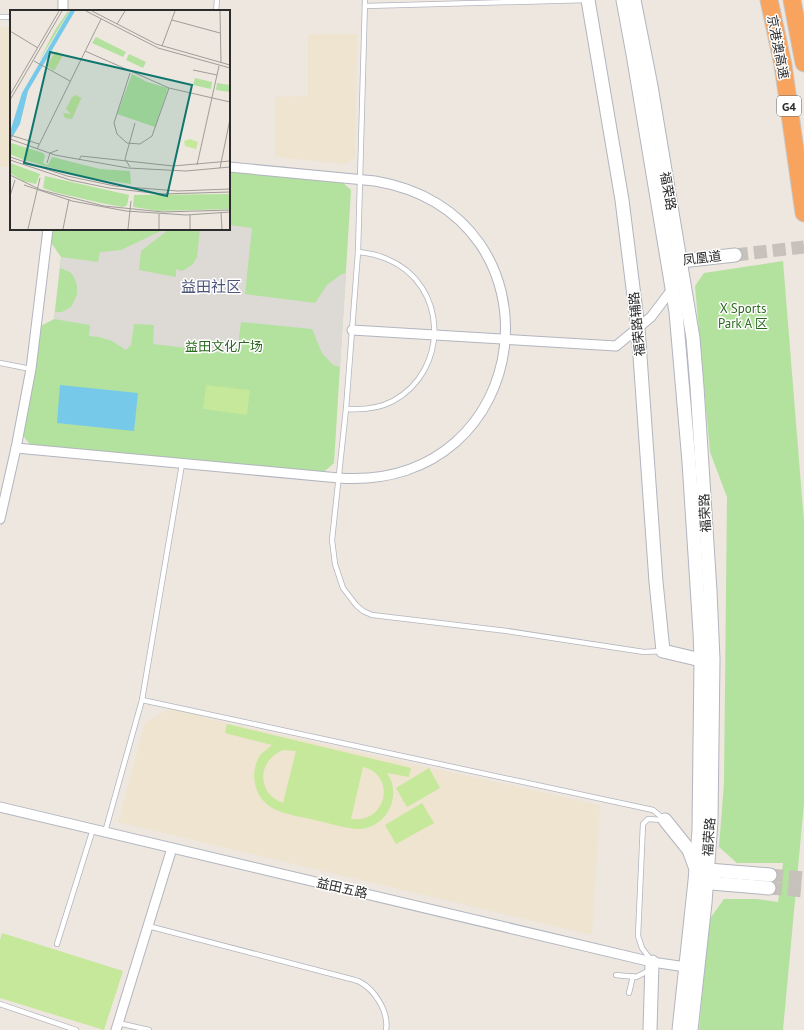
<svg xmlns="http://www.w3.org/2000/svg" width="804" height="1030" viewBox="0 0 804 1030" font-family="'PT Sans','Noto Sans SC',sans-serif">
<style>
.education{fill:#eee4cf}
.green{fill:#b3e19e}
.pitch{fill:#c5e89a;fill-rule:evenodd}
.plaza{fill:#dddad6}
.water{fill:#77c9ea}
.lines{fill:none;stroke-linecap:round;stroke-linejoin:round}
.secondary-tunnel{stroke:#c6c2bb;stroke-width:13;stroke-dasharray:13 6;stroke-linecap:butt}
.lane-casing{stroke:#b2b5bf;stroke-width:6}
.street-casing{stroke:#b2b5bf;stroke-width:11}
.secondary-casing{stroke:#b2b5bf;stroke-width:15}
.highway-casing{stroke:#c8c8c8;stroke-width:19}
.lane{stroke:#fff;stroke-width:4.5}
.street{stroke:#fff;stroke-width:9}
.secondary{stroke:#fff;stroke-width:13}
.highway{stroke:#f8a45f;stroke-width:17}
.labels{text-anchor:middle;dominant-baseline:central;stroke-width:3;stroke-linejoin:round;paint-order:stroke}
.shield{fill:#fff;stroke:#6b6b6b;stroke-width:1}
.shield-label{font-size:12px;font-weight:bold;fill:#2c2c2c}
.street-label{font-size:13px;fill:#2c2c2c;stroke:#fff}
.park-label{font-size:13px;fill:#2b681e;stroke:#fff}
.quarter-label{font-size:15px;fill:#4e557b;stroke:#fff}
.inset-road{fill:none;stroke:#a09c97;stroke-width:1}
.view{fill:#0f766e;fill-opacity:0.15;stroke:#0f766e;stroke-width:2}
.inset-edge{fill:none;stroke:#2c2c2c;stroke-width:2}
</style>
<rect width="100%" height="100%" fill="#ede7df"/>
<g class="education">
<rect x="0" y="27" width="11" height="140"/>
<path d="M 308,34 L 357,34 L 355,158 L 345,164 L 275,157 L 275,97 L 308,96 Z"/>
<path d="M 171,708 L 217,721 L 600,805 L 592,935 L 118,822 L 145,723 Z"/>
</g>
<g class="green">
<path d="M 229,170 L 339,179 L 351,190 L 334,463 L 324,472 L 32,447 L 21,433 L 39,327 L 54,319 L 61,257 L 50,241 L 52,229 L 229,229 Z"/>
<path d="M 783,261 L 804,522 L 804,803 L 783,1030 L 699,1030 L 709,920 L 724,899 L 757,899 L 778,902 L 783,863 L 737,863 L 719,847 L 724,783 L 727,497 L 710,452 L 695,286 L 704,273 Z"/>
</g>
<g class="pitch">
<path d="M 206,385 L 250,390 L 247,415 L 203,409 Z"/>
<path d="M 227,724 L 411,768 L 409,777 L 387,773 C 390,778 393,783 393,790 C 395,810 378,830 357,829 C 343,828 329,823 315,820 C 302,817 286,815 274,809 C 255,800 249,775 259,757 C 262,752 268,749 272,745 L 225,733 ZM 283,750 L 296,751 L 283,803 C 256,793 257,761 283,750 ZM 363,767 C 396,774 388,824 351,819 Z"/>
<path d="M 429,768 L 440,788 L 407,807 L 396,788 Z"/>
<path d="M 422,803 L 434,823 L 396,844 L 385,825 Z"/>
<path d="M 2,933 L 123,971 L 104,1030 L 0,998 L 0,940 Z"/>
</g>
<path class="plaza" d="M 229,225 L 252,228 L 245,294 L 315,303 L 327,285 L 340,275 L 346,273 L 340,367 L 333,365 L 322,353 L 312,329 L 241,322 L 237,354 L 153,344 L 154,325 L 134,324 L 131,345 L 126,350 L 112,341 L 99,337 L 89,336 L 90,325 L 54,319 L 55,312 L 62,312 L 71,307 L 77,295 L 77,285 L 74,277 L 70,272 L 60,268 L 61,257 L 98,262 L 100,252 L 121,250 L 165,229 L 169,229 L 141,251 L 139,270 L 176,277 L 176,269 L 181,271 L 186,269 L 193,264 L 197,257 L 200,229 L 229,229 Z"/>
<path class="water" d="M 60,385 L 138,393 L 134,431 L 57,423 Z"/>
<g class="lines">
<g class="secondary-tunnel">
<path d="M 735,255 L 804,247"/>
<path d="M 770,875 L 804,878"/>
<path d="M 769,888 L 804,891"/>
</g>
<defs>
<g id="lane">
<path d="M 365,0 L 358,252 L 346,409 L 332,540 L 335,564 L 343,588 L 356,605 L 363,611 L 372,615 L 507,631 L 644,652 L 662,651"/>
<path d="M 365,6 L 587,0"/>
<path d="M 216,11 L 217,0"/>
<path d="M 0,17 L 11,17"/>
<path d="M 0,363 L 31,369"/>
<path d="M 346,409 C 362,410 378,409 393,401 C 450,370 448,284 387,259 C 378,255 368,253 358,252"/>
<path d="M 142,700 L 653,810 L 665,820"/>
<path d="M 105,832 L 142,700 L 182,464"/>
<path d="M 148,926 L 347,978 C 351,979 356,980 360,982 C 375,990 389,1012 386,1030"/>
<path d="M 57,944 L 93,829"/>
<path d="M 651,960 L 642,948 L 638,936 L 643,824 L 648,819 L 663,820"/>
<path d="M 616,975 L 636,977 L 650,970"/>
<path d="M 629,993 L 633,976"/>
<path d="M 0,1004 L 76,1030"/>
<path d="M 118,1023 L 149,1030"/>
</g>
<g id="street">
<path d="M 63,0 L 63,11"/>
<path d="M 352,330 L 616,346 L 651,317 L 673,288"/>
<path d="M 16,448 L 339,478 C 537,492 570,214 375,181 L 229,167"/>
<path d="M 0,519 L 16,448 L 31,369 L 48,229"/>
<path d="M 0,807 L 652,962 L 686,967"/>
<path d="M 116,1030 L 172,848"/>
</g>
<g id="secondary">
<path d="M 588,0 L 622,200 L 638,328 L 656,582 L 663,651 L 701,660"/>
<path d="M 623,0 L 633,54 L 676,312 L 689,462 L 700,632 L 701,660 L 699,830 L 695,881 L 679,1030"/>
<path d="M 634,0 L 651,86 L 693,338 L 697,387 L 710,591 L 713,659 L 711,821 L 705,903 L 691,1030"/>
<path d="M 672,262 L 735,255"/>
<path d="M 665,820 L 689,850 L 696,869 L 770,875"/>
<path d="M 699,882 L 769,888"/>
<path d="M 650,1030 L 652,962"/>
</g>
<g id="highway">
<path d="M 769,0 L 783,65 L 804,213"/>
<path d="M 792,0 L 804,63"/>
</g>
</defs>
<use href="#lane" class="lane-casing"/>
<use href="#street" class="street-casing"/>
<use href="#secondary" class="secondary-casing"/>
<use href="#highway" class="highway-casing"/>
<use href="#lane" class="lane"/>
<use href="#street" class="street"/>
<use href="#secondary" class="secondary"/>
<use href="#highway" class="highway"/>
</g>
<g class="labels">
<rect class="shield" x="777" y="96" width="24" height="20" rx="3"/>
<g class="shield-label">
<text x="789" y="106">G4</text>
</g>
<g class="street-label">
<text transform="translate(778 47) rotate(79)">京港澳高速</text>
<text transform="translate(668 191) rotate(80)">福荣路</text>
<text transform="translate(702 258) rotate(-7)">凤凰道</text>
<text transform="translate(637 324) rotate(-96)">福荣路辅路</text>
<text transform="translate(705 513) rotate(-93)">福荣路</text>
<text transform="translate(709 837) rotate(-86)">福荣路</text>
<text transform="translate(342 888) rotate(13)">益田五路</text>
</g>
<g class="park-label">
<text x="743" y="308">X Sports<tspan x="743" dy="15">Park A 区</tspan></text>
<text x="224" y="346">益田文化广场</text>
</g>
<g class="quarter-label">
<text x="211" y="286">益田社区</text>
</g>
</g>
<g transform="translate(10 10)">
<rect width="220" height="220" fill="#ede7df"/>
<path d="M 58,1 L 59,2 L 29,51 L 45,20 ZM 86,27 L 116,42 L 113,47 L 82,33 ZM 119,44 L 136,52 L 133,58 L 116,50 ZM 122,64 L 137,72 L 158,78 L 145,117 L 107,104 ZM 185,68 L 202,72 L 201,79 L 183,75 ZM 207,73 L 220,75 L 220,82 L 206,80 ZM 1,133 L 33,143 L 35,146 L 33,153 L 38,155 L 42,147 L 90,159 L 120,161 L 121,174 L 74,167 L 14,150 L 0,144 ZM 0,153 L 30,164 L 26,174 L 13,171 L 0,163 ZM 35,166 L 119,185 L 117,195 L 113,197 L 91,193 L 44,182 L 33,178 ZM 220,184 L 220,199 L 149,201 L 123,197 L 124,185 Z" fill="#b3e19e"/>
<path d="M 46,41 L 53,45 L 44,61 L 37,56 ZM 74,82 L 62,109 L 55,108 L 53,103 L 61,104 L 56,99 L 62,87 L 66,85 L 71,88 ZM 180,129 L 188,132 L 186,139 L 175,136 L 174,131 Z" fill="#c5e89a"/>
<path d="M 60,1 L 65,1 L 18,81 L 10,114 L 0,131 L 0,122 L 12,83 Z" fill="#77c9ea"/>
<path class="inset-road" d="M 76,1 L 148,38 L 220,58M 82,1 L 146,34 L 220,55M 210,1 L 211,53M 162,10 L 210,23M 107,14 L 115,1M 0,21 L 28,38M 152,36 L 165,1M 75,41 L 159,78 L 220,92M 24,51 L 60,71M 183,60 L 207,65M 120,63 L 104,113 L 107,124 L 117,133 L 130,134 L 142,126 L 159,78M 0,85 L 49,1M 0,90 L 52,1M 0,125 L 29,134M 0,129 L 45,145 L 118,158 L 176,161 L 220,157M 27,139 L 91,9M 0,147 L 57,166 L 105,176 L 168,181 L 220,179M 0,150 L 60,170 L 99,178 L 151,184 L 220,182M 69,150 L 71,146 L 163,156 L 220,151M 37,153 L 40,143 L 48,140M 187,155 L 209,56M 120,157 L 115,149 L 125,113M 210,158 L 220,109M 0,165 L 31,180 L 94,196 L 153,202 L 220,200M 14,175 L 62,191 L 116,201 L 176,205 L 220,202M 0,186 L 5,170M 211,203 L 212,219M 180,205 L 180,219M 18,219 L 30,168M 53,219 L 59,189M 118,219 L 121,191M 149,219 L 149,204"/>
<path class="view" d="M 40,42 L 182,75 L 157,186 L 14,153 Z"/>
<rect width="220" height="220" class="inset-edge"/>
</g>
</svg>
